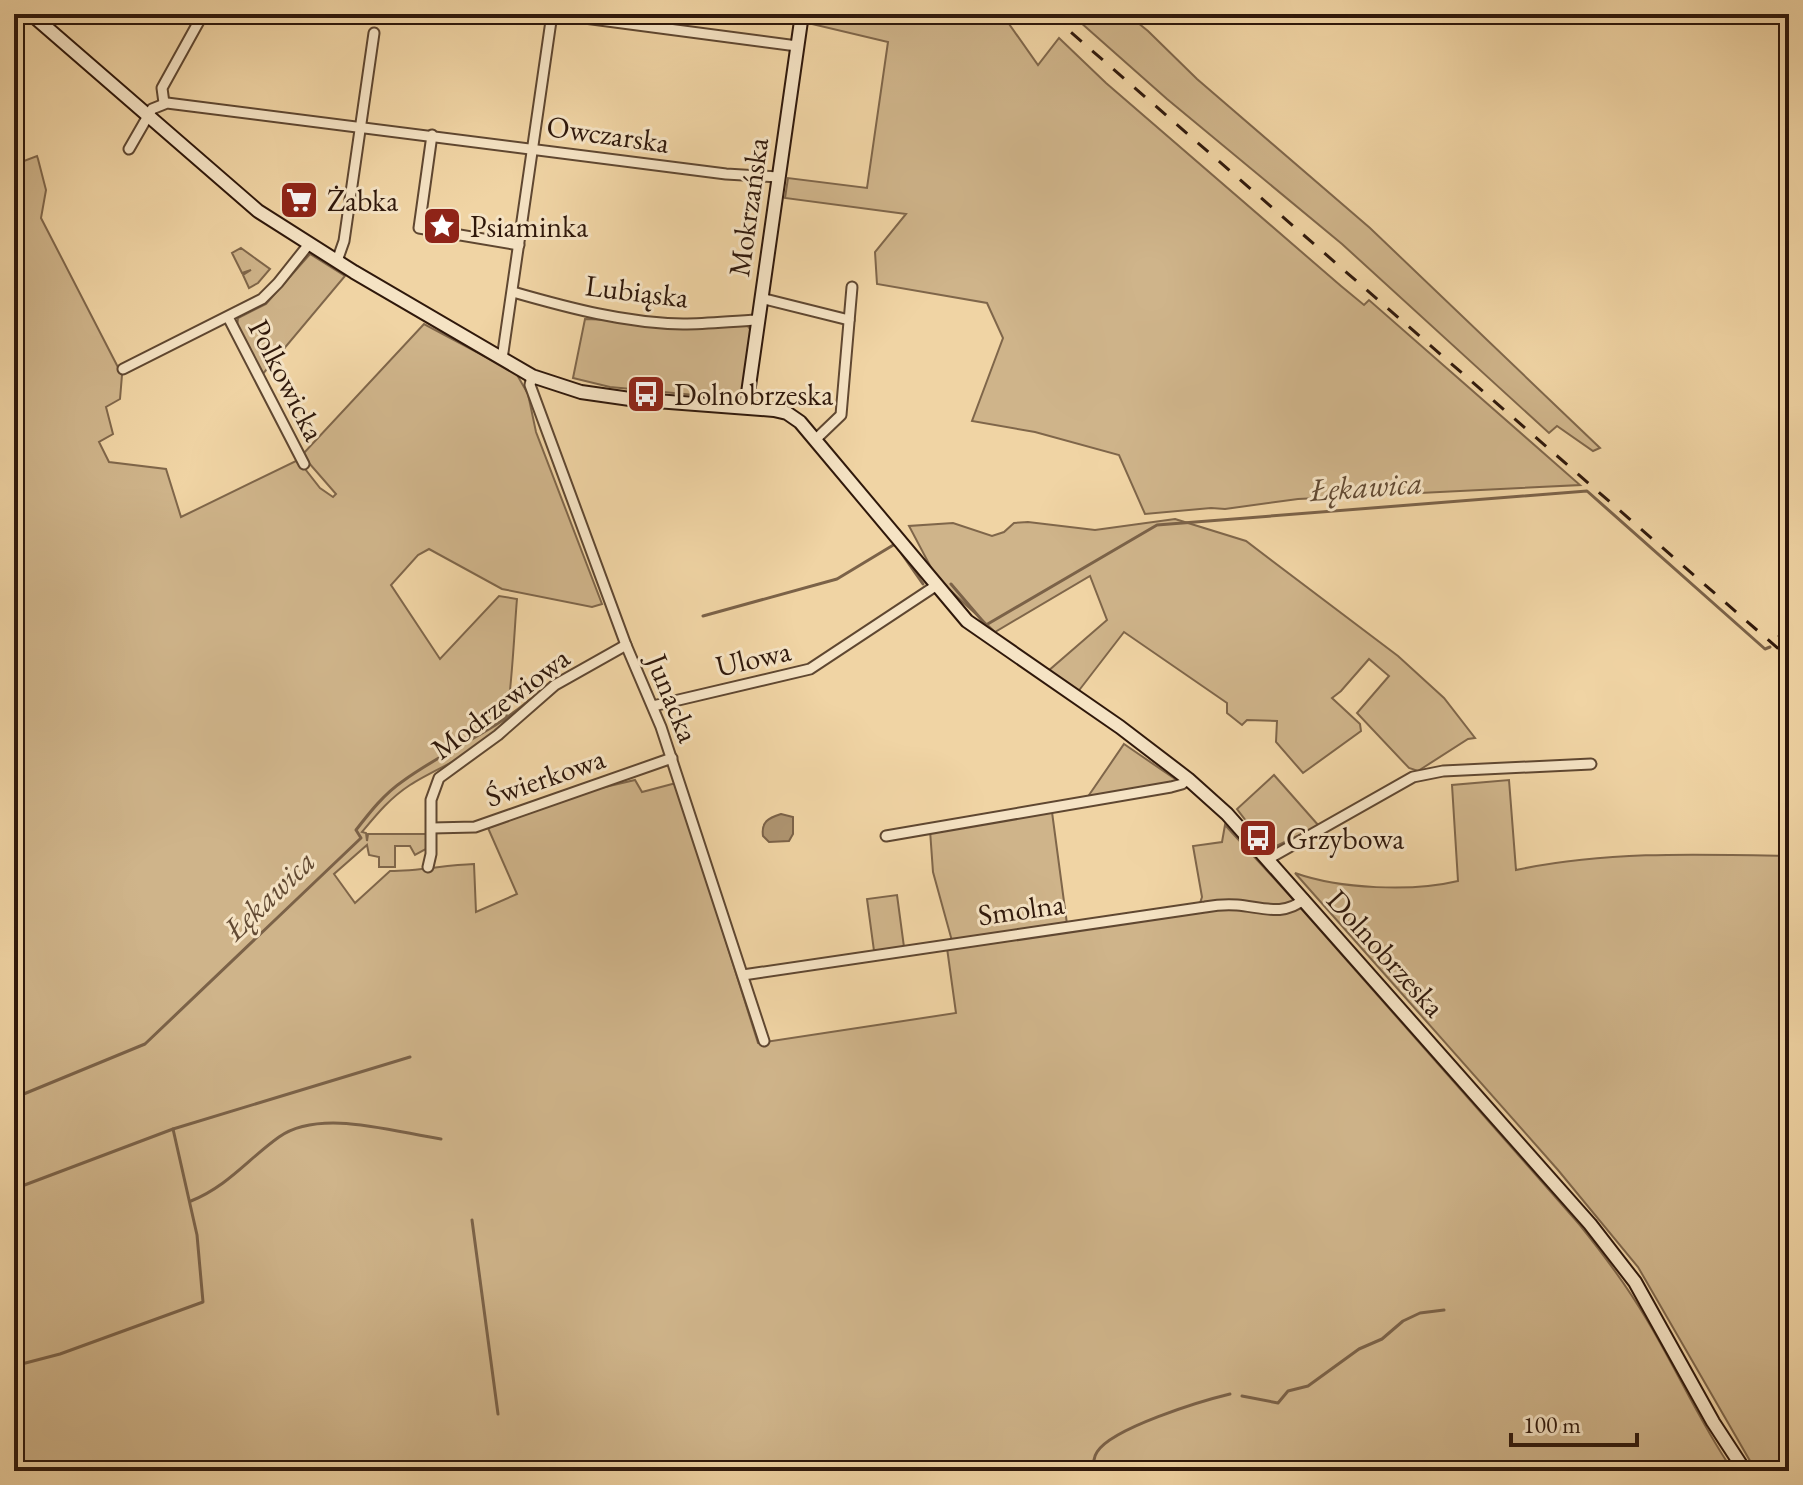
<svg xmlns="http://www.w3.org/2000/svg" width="1803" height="1485" viewBox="0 0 1803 1485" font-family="'EB Garamond',serif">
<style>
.green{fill:#cfb48a;stroke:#7f664a;stroke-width:2}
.water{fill:#ae9470;stroke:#7b6248;stroke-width:2}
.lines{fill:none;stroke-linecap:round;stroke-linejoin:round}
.stream{stroke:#7b6248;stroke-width:3}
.street-casing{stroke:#5f4731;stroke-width:13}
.secondary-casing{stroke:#2f180b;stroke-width:16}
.street{stroke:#f5e3c4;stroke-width:9}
.secondary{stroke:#f5e3c4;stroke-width:12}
.rail{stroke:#2f180b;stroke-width:3;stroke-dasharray:14 14;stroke-linecap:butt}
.labels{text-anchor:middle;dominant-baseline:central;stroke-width:6;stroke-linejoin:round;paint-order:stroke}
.street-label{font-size:30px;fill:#2f180b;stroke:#f5e3c4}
.poi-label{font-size:30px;fill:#2f180b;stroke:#f5e3c4;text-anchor:start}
.water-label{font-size:32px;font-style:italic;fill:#624a33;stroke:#f5e3c4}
</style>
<rect width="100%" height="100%" fill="#f0d4a4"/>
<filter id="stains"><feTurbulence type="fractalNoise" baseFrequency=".0025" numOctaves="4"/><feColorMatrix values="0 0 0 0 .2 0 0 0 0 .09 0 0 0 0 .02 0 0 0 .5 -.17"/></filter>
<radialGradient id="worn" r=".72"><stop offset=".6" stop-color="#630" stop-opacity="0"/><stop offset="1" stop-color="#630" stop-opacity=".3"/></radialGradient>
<g class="green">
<path d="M 814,14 L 1002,14 L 1038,65 L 1059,38 L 1106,83 L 1341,286 L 1364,305 L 1369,300 L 1580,485 L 1298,499 L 1225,509 L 1211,508 L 1145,514 L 1119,455 L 1035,432 L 972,421 L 1003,338 L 987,303 L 877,284 L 875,252 L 906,214 L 785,198 L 788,178 L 867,188 L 888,42 L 812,24 Z"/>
<path d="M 1071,14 L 1127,14 L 1148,31 L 1197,79 L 1370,228 L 1600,448 L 1593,451 L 1557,426 L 1549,433 L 1342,244 L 1167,99 Z"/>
<path d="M 14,143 L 24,161 L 37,156 L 38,159 L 46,190 L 41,218 L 122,375 L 120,399 L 106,407 L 113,434 L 99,442 L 109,462 L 166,469 L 181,517 L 298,460 L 320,488 L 333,497 L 336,494 L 302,455 L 424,324 L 516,373 L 528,394 L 536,432 L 602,604 L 592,607 L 502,589 L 429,549 L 418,555 L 391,585 L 440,659 L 499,596 L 517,599 C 515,618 511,710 505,721 C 488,750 437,767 410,785 C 390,798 377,814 362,832 L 366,833 L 367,841 L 368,834 L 426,834 L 426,849 L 415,855 L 410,846 L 395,846 L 395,867 L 379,867 L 379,857 L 369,855 L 367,845 L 334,874 L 355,903 L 390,871 C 419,871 445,865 474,864 L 476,912 L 517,894 L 488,828 L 588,791 L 635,780 L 642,792 L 676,783 L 758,1043 L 956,1013 L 947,948 L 1200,903 L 1202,897 L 1193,846 L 1222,842 L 1225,825 L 1291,897 L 1579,1224 C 1604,1255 1627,1286 1647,1320 C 1677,1370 1700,1423 1733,1471 L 14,1471 Z"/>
<path d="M 241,248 L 270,269 L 258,283 L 249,288 L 243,275 L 251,270 L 242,273 L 232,253 Z"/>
<path d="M 310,254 L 345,276 L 262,375 L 237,327 L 238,318 L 266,304 Z"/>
<path d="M 585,319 L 747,325 L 752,332 L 745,392 L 736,398 L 695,395 L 610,387 L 573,378 Z"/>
<path d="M 1175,519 L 1246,541 L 1398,656 L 1444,698 L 1475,738 L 1468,739 L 1418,771 L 1409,768 L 1357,713 L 1389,676 L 1369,659 L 1341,691 L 1332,698 L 1360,724 L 1361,731 L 1303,773 L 1276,742 L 1277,721 L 1247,720 L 1242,725 L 1227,713 L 1227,703 L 1124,632 L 1077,693 L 1047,672 L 1107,620 L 1090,576 L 995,632 L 936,577 L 909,526 L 953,523 L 992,536 L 1004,532 L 1014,523 L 1028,522 L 1095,530 Z"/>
<path d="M 1124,744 L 1178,781 L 1087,798 Z"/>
<path d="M 1274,775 L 1319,826 L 1272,848 L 1266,847 L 1237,809 Z"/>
<path d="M 1509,780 L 1516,870 C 1606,851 1697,854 1789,856 L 1789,1471 L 1759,1471 L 1753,1466 L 1638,1267 L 1558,1170 L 1295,873 C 1340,889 1412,892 1458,881 L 1452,785 Z"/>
<path d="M 1052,812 L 1067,924 L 952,941 L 933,872 L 930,830 Z"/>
<path d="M 897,895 L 904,947 L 874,951 L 867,899 Z"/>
</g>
<path class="water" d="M 781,814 L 793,817 L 793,834 L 789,841 L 769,842 L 763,836 C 761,822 768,818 781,814 Z"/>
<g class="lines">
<g class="stream">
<path d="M 951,584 L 986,625 L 1157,525 L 1587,491 L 1765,649 L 1770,647"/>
<path d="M 703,616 L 837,579 L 895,544 L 923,584"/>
<path d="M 1779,636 L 1781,634 L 1789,639"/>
<path d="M 14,1098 L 145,1044 L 361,838 L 356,830 C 370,812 384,794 403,781 C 444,751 491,733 530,700"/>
<path d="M 14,1189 L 173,1129 L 410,1057"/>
<path d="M 191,1201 C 228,1186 248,1159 279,1137 C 320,1108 394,1132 441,1139"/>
<path d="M 472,1220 L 498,1414"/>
<path d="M 14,1366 L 60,1354 L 203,1302 L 197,1235 L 173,1129"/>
<path d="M 1242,1396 L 1278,1403 L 1288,1391 L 1308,1386 L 1359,1349 L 1382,1339 L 1403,1321 L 1420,1313 L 1444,1310"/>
<path d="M 1094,1471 C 1093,1464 1093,1458 1097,1452 C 1112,1428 1201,1401 1230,1394"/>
</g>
<defs>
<g id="street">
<path d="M 554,14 L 797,46"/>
<path d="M 164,103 L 162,88 L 203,14"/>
<path d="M 432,135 L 419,228 L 519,245"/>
<path d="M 129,149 L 152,109 L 167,103 L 726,174 L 778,177"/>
<path d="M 337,261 L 344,241 L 374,33"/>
<path d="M 513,292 C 569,308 625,323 683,324 C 708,324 733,321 757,320"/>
<path d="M 761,298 L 849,320"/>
<path d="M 228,317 L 304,464"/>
<path d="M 502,359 L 552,14"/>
<path d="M 123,369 L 262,299 L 278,283 L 309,244"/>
<path d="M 532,376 L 530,385 L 626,645 L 661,727 L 764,1041"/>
<path d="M 816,439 L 841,415 L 852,287"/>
<path d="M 653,706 L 810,669 L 937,585"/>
<path d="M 432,828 L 475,827 L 672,758"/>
<path d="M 886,836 L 1171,787 L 1182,784 L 1188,779"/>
<path d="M 1268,859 L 1413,777 L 1443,771 L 1591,764"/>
<path d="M 428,867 L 431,854 L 431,800 L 439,778 L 498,735 L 555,685 L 626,645"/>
<path d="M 743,975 L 1205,907 C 1216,905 1226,904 1237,905 C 1261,907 1284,917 1304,899"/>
</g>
<g id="secondary">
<path d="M 31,14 L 258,211 L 354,272 L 532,376 L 581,392 L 630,399 L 774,410 L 787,413 L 800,422 L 967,621 L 1120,727 L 1188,779 L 1227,814 L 1590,1224 L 1635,1282 L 1713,1422 L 1745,1471"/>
<path d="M 746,407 L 802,14"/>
</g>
</defs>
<use href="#street" class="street-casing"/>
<use href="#secondary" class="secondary-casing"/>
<use href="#street" class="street"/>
<use href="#secondary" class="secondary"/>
<path class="rail" d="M 1050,14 L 1789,658"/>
</g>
<defs>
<symbol id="supermarket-square" viewBox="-11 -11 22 22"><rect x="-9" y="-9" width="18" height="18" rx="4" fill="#8f2418" stroke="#f5e3c4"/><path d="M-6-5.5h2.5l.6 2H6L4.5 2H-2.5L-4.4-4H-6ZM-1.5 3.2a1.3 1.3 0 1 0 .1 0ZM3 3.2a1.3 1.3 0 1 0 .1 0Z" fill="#fff"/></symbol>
<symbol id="sight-square" viewBox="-11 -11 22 22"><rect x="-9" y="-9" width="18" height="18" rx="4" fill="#8f2418" stroke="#f5e3c4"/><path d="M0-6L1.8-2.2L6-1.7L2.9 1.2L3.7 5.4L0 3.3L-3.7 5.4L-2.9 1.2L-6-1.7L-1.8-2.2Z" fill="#fff"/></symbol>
<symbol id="bus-square" viewBox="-11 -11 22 22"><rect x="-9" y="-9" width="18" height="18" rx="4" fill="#8f2418" stroke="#f5e3c4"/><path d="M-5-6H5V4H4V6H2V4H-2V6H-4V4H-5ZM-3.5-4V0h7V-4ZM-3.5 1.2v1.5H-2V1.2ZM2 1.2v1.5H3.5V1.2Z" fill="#fff"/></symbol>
</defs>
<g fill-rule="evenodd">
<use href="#supermarket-square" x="277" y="178" width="44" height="44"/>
<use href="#sight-square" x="420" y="204" width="44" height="44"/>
<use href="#bus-square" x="624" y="372" width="44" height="44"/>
<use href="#bus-square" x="1236" y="816" width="44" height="44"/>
</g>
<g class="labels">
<g class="street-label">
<text transform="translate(608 134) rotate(8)">Owczarska</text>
<text transform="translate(748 207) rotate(-82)">Mokrzańska</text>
<text transform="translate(637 291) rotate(7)">Lubiąska</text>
<text transform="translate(287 380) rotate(63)">Polkowicka</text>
<text transform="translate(753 658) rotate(-13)">Ulowa</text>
<text transform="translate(673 698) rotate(68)">Junacka</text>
<text transform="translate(500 703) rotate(-37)">Modrzewiowa</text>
<text transform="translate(545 777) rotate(-19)">Świerkowa</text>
<text transform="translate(1021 909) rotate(-8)">Smolna</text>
<text transform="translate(1386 953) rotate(48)">Dolnobrzeska</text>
</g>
<g class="poi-label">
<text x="327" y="200">Żabka</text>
<text x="470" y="226">Psiaminka</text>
<text x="674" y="394">Dolnobrzeska</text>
<text x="1286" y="838">Grzybowa</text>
</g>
<g class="water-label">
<text transform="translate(1366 486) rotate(-4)">Łękawica</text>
<text transform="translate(269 895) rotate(-44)">Łękawica</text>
</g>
</g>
<rect width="1803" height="1485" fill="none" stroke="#f0d4a4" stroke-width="48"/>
<rect x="16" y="16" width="1771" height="1453" fill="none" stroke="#2f180b" stroke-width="4"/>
<rect x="24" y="24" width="1755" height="1437" fill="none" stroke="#2f180b" stroke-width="2"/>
<path d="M1511 1433v12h126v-12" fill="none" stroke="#2f180b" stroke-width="4"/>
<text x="1523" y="1433" font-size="24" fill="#2f180b" stroke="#f5e3c4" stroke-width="6" paint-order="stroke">100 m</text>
<rect width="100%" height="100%" filter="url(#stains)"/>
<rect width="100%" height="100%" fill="url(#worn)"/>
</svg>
